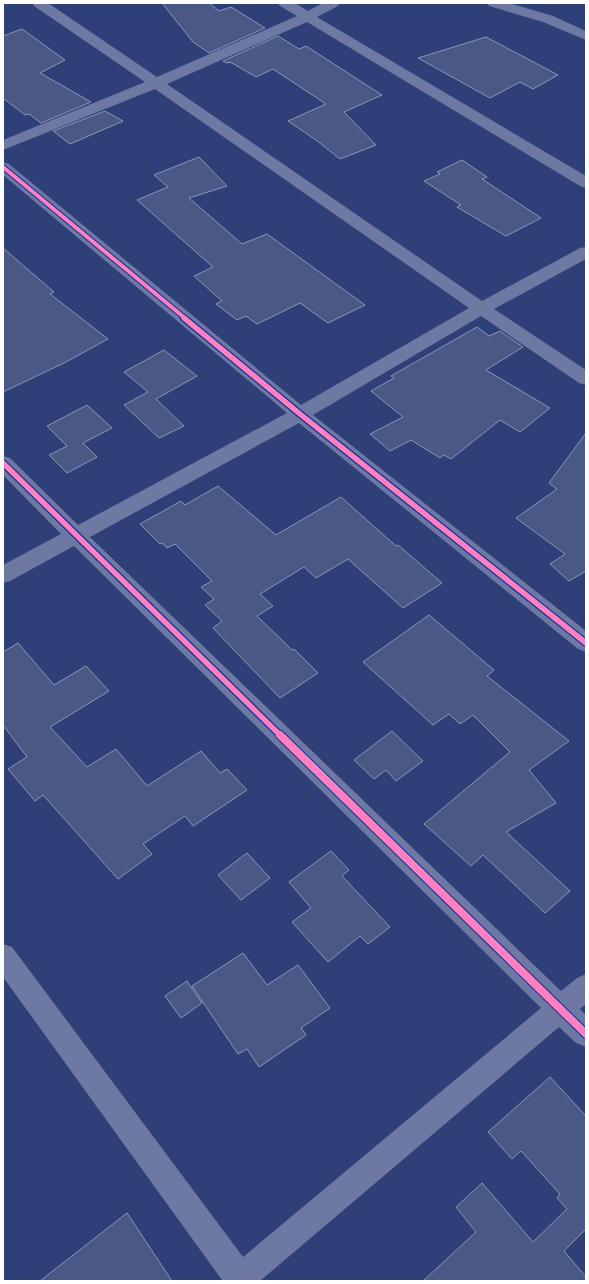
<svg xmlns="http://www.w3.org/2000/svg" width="589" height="1284" viewBox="0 0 589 1284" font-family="'Varela Round',sans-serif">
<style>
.building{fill:#4a5885;stroke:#8c96b7}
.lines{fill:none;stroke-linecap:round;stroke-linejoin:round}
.minor{fill:#6d79a2;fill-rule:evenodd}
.cycleway-far2-casing{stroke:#102f96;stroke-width:6}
.cycleway-far1-casing{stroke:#102f96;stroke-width:8}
.cycleway-casing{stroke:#102f96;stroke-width:10}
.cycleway-far2{stroke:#ff80c0;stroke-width:4}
.cycleway-far1{stroke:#ff80c0;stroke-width:5.5}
.cycleway{stroke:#ff80c0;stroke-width:8}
</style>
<rect width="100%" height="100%" fill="#2f3f77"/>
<g class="building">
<path d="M 162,3 L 209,3 L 219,11 L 231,7 L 265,28 L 209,53 L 193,42 Z"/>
<path d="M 22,29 L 65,60 L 40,73 L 91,102 L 41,123 L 29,114 L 25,115 L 3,98 L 3,36 Z"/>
<path d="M 278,36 L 299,49 L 306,46 L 382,95 L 344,112 L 376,145 L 340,159 L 316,140 L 288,121 L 326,104 L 273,69 L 256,77 L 230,62 L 227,63 L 223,61 Z"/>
<path d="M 486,37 L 558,75 L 533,89 L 520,82 L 490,98 L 418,58 Z"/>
<path d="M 105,111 L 123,121 L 70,144 L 53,131 Z"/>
<path d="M 199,157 L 227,186 L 189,198 L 242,244 L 267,234 L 365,305 L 328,323 L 300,303 L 257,324 L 246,316 L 237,320 L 216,304 L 222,301 L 194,276 L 213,267 L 137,200 L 168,187 L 154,175 Z"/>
<path d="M 462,160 L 487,177 L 482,179 L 541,218 L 506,236 L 457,207 L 461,205 L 424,181 L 440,174 L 437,172 Z"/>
<path d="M 3,248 L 54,292 L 50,294 L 108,339 L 64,363 L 3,392 Z"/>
<path d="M 477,327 L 489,336 L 500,331 L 523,347 L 486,370 L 550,408 L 520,432 L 500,420 L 451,459 L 444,455 L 440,458 L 411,440 L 390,451 L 370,434 L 403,417 L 371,391 L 394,378 L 391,376 Z"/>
<path d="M 164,350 L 197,376 L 156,399 L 184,426 L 159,438 L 124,405 L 148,392 L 124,372 Z"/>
<path d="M 87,405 L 112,428 L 83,443 L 97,457 L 67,473 L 49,455 L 67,446 L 47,426 Z"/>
<path d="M 586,433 L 586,571 L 569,581 L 550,564 L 565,554 L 516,518 L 557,489 L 549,483 Z"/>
<path d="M 218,486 L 276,535 L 341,497 L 396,546 L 398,545 L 442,583 L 403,608 L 348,559 L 316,578 L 304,567 L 260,594 L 273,606 L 257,616 L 292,650 L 294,649 L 318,673 L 280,698 L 213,628 L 222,621 L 205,605 L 214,599 L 201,587 L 212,581 L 175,544 L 167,548 L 162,543 L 160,544 L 140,524 L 181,501 L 185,505 Z"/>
<path d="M 429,615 L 494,670 L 487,676 L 569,741 L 529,770 L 556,803 L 506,832 L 570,891 L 545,913 L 483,855 L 471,866 L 424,824 L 510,752 L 473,715 L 460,724 L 449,714 L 433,725 L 363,662 Z"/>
<path d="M 18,643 L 54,685 L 86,666 L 109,691 L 50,727 L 87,767 L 116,749 L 147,786 L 201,751 L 220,773 L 227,769 L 247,790 L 193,826 L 185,816 L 143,844 L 152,854 L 118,879 L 43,795 L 35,801 L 8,769 L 27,757 L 3,725 L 3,652 Z"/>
<path d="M 392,731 L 423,761 L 396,781 L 386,770 L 374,779 L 354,760 Z"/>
<path d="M 331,851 L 349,870 L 342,876 L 390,927 L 368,944 L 360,936 L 328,962 L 292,922 L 311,908 L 289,882 Z"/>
<path d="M 247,853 L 270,878 L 241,900 L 218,875 Z"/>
<path d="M 243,953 L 267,985 L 298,965 L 330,1008 L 301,1028 L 306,1035 L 259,1067 L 247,1049 L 238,1054 L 192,986 Z"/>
<path d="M 187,981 L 202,1003 L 181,1018 L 165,996 Z"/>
<path d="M 550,1077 L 586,1116 L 586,1229 L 564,1251 L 586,1277 L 586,1281 L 423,1281 L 476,1232 L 456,1207 L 482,1183 L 533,1242 L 567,1209 L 557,1198 L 560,1194 L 521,1151 L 512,1159 L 488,1132 Z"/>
<path d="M 127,1213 L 172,1281 L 40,1281 Z"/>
</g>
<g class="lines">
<g class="minor">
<path d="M 32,3 L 48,3 L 157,77 L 297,16 L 280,6 L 278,3 L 295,3 L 308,11 L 323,3 L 340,3 L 338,6 L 317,17 L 586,176 L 586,188 L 580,186 L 307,22 L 167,84 L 482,301 L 580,248 L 586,247 L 586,259 L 494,309 L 586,370 L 586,385 L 579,383 L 481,316 L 313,415 L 586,631 L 586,652 L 578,649 L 299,423 L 90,537 L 561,991 L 577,978 L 586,974 L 586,1004 L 580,1009 L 586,1015 L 586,1047 L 576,1043 L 559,1027 L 260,1281 L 222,1281 L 222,1280 L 3,977 L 3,944 L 12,947 L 243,1257 L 541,1008 L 74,546 L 10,581 L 3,583 L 3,565 L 61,534 L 3,475 L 3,456 L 10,458 L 78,525 L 287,413 L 3,175 L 3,162 L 9,164 L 301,405 L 469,308 L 155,89 L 3,150 L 3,140 L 145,82 L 34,6 Z"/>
<path d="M 487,3 L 509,3 L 553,16 L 586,31 L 586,40 L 543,22 L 489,6 Z"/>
</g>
<defs>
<path id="cycleway-far2" d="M 3,167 L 186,319"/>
<g id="cycleway-far1">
<path d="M 184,318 L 300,414 L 586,643"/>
<path d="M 3,463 L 281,736"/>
</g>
<path id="cycleway" d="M 280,735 L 586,1034"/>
</defs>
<use href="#cycleway-far2" class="cycleway-far2-casing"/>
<use href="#cycleway-far1" class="cycleway-far1-casing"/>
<use href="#cycleway" class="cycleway-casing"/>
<use href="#cycleway-far2" class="cycleway-far2"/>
<use href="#cycleway-far1" class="cycleway-far1"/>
<use href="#cycleway" class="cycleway"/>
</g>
<rect width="589" height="1284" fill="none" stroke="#ffffff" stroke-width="8"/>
</svg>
